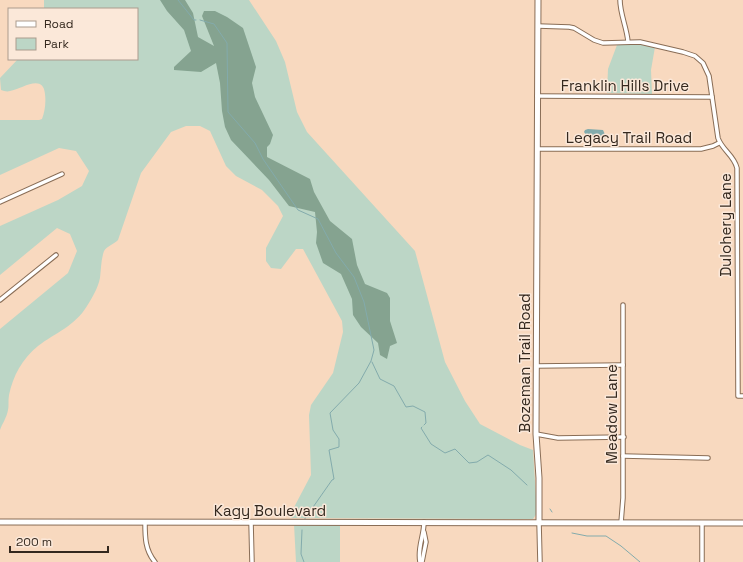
<svg xmlns="http://www.w3.org/2000/svg" width="743" height="562" viewBox="0 0 743 562" font-family="'Space Grotesk',sans-serif">
<style>
.green{fill:#bcd6c6}
.forest{fill:#85a390}
.water{fill:#83abac}
.lines{fill:none;stroke-linecap:round;stroke-linejoin:round}
.stream{stroke:#83abac;stroke-width:1}
.street-casing{stroke:#896d56;stroke-width:5.5}
.secondary-casing{stroke:#896d56;stroke-width:7}
.street{stroke:#fff;stroke-width:3.5}
.secondary{stroke:#fff;stroke-width:5}
.labels{text-anchor:middle;dominant-baseline:central;stroke-width:3;stroke-linejoin:round;paint-order:stroke}
.street-label{font-size:15px;fill:#34281e;stroke:#fbe8d9}
</style>
<rect width="100%" height="100%" fill="#f8d9bf"/>
<g class="green">
<path d="M 44,0 L 249,0 L 276,41 L 285,62 L 297,112 L 307,132 L 415,251 L 445,362 L 465,401 L 480,424 L 520,445 L 533,450 L 537,513 L 533,519 L 291,518 L 291,513 L 311,475 L 309,415 L 311,405 L 333,373 L 343,332 L 342,321 L 303,249 L 296,249 L 281,269 L 271,268 L 266,261 L 266,248 L 283,216 L 278,206 L 262,190 L 236,176 L 226,166 L 210,131 L 200,126 L 186,126 L 171,132 L 141,173 L 118,240 C 114,244 107,246 104,251 C 101,259 101,270 100,278 C 98,288 92,298 87,306 C 75,326 55,333 38,346 C 22,359 13,376 9,395 C 8,400 9,406 8,410 C 7,417 2,424 0,430 L 0,329 L 68,273 L 77,251 L 70,234 L 57,228 L 0,275 L 0,226 L 58,200 L 82,186 L 89,171 L 76,151 L 59,148 L 0,175 L 0,120 L 39,120 L 42,119 C 45,111 46,103 45,94 C 43,73 22,89 10,91 C 7,92 4,91 1,90 L 0,78 L 18,59 L 137,59 L 137,9 L 44,9 Z"/>
<path d="M 635,44 L 655,47 L 651,70 L 652,94 L 607,93 L 608,69 L 617,45 Z"/>
<path d="M 294,524 L 340,524 L 340,562 L 296,562 Z"/>
</g>
<path class="forest" d="M 160,0 L 185,0 L 193,13 L 198,37 L 214,46 L 202,16 L 204,11 L 215,11 L 227,17 L 243,28 L 256,67 L 252,83 L 255,97 L 273,135 L 270,144 L 267,147 L 267,157 L 310,179 L 314,192 L 330,221 L 352,239 L 357,265 L 365,284 L 387,293 L 390,298 L 390,321 L 397,343 L 390,346 L 387,359 L 380,355 L 378,343 L 361,327 L 353,315 L 352,299 L 341,274 L 323,263 L 316,243 L 317,232 L 315,212 L 289,206 L 269,180 L 231,140 L 225,127 L 222,111 L 220,83 L 216,63 L 201,72 L 174,70 L 174,67 L 191,51 L 184,30 L 167,11 Z"/>
<path class="water" d="M 588,129 L 603,130 L 606,137 C 599,145 589,140 584,132 L 585,130 Z"/>
<g class="lines">
<g class="stream">
<path d="M 178,0 L 194,20 L 196,20"/>
<path d="M 200,20 L 214,24 L 227,43 L 228,112 L 255,143 L 263,159 L 298,210 L 318,219 L 336,253 L 354,277 L 364,302 L 374,350 L 371,361 L 359,383 L 330,413 L 333,430 L 339,439 L 339,447 L 329,450 L 334,479 L 332,480 L 304,520"/>
<path d="M 372,362 L 380,379 L 394,386 L 406,407 L 413,406 L 425,412 L 426,423 L 424,425"/>
<path d="M 422,427 L 421,428 L 431,444 L 445,453 L 455,449 L 469,463 L 477,462 L 488,455 L 511,470 L 527,485"/>
<path d="M 550,509 L 552,512"/>
<path d="M 302,530 L 301,554 L 304,562"/>
<path d="M 572,533 L 587,536 L 606,536 L 621,546 L 640,562"/>
</g>
<defs>
<g id="street">
<path d="M 620,0 C 620,14 627,28 628,42"/>
<path d="M 538,26 L 569,27 L 574,28 L 594,40 L 603,43 L 640,42 L 683,52 L 695,56 L 703,63 L 709,76 L 718,138 C 722,150 734,155 737,168 L 738,396 L 743,396"/>
<path d="M 537,96 L 712,97"/>
<path d="M 537,149 L 701,149 L 713,146 L 719,143"/>
<path d="M 0,202 L 62,174"/>
<path d="M 0,300 L 56,255"/>
<path d="M 536,366 L 623,365"/>
<path d="M 536,434 L 558,438 L 624,437"/>
<path d="M 623,456 L 708,458"/>
<path d="M 145,522 C 145,537 145,550 155,562"/>
<path d="M 251,522 L 252,562"/>
<path d="M 539,522 L 540,562"/>
<path d="M 621,523 L 623,498 L 623,305"/>
<path d="M 702,523 L 702,562"/>
<path d="M 420,562 C 417,548 424,536 424,522"/>
<path d="M 422,562 L 426,542 L 424,532"/>
</g>
<g id="secondary">
<path d="M 538,0 L 536,434 L 539,478 L 539,522"/>
<path d="M 0,522 L 743,523"/>
</g>
</defs>
<use href="#street" class="street-casing"/>
<use href="#secondary" class="secondary-casing"/>
<use href="#street" class="street"/>
<use href="#secondary" class="secondary"/>
</g>
<g class="labels">
<g class="street-label">
<text x="625" y="85">Franklin Hills Drive</text>
<text x="629" y="137">Legacy Trail Road</text>
<text transform="translate(725 225) rotate(-90)">Dulohery Lane</text>
<text transform="translate(524 363) rotate(-90)">Bozeman Trail Road</text>
<text transform="translate(611 414) rotate(-90)">Meadow Lane</text>
<text x="270" y="510">Kagy Boulevard</text>
</g>
</g>
<rect x="8" y="8" width="130" height="52" fill="#fbe8d9" stroke="#ab9b8e"/>
<rect x="16" y="21" width="20" height="6" fill="#ffffff" stroke="#ab9b8e"/>
<text x="44" y="28" font-size="12" fill="#34281e">Road</text>
<rect x="16" y="38" width="20" height="12" fill="#bcd6c6" stroke="#ab9b8e"/>
<text x="44" y="48" font-size="12" fill="#34281e">Park</text>
<path d="M10 546v6h98v-6" fill="none" stroke="#34281e" stroke-width="2"/>
<text x="16" y="546" font-size="12" fill="#34281e" stroke="#fbe8d9" stroke-width="3" paint-order="stroke">200 m</text>
</svg>
